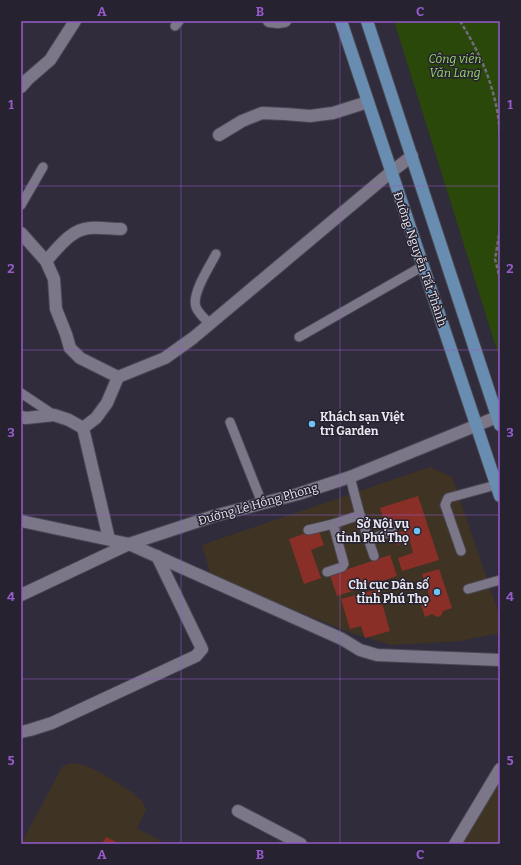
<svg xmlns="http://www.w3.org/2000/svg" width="521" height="865" viewBox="0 0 521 865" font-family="Bitter,serif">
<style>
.commercial{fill:#3f3424}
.green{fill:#29480a}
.building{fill:#8a2f27}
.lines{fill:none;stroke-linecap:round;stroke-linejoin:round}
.service-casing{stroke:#4a4753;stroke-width:11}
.minor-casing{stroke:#4a4753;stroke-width:14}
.primary-casing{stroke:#4a4753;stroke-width:14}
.path{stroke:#706c79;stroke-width:2.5;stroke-dasharray:4 2;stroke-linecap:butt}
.service{stroke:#7b7788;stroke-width:9}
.minor{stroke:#7b7788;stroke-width:12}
.primary{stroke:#698db0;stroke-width:12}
.grid{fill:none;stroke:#965bcb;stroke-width:1;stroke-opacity:0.55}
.poi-dot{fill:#70c1f4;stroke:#262230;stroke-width:1.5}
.labels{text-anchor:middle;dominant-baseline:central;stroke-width:3;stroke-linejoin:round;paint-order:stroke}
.park-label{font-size:12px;font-style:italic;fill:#99d769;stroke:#262230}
.street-label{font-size:12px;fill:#e9e7f0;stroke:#262230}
.poi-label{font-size:12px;font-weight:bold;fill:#e9e7f0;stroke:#262230;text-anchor:end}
.neatline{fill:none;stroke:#965bcb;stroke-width:1.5}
.grid-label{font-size:13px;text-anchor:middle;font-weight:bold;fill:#965bcb}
</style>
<rect width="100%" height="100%" fill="#302c3b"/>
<g class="commercial">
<path d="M 430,467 L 452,477 L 500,617 L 500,633 L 460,641 L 391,645 L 349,632 L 211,576 L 202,545 Z"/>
<path d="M 75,763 L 89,767 L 103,774 L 130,791 L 141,800 L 146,810 L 137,828 L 166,844 L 21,844 L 62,767 L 68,764 Z"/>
<path d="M 500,780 L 500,844 L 462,844 Z"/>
</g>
<path class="green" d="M 394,21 L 497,21 L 500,25 L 500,360 Z"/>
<g class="building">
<path d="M 418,496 L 439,560 L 402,571 L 398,558 L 413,553 L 410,541 L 397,545 L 394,534 L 405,530 L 402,521 L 386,526 L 380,508 Z"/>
<path d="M 318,529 L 324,545 L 311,550 L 321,578 L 304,584 L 289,539 Z"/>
<path d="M 390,555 L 397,576 L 337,596 L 330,575 Z"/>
<path d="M 439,569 L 452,608 L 443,611 L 442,614 L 440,616 L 437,617 L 432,614 L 425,617 L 421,605 L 431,601 L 422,574 Z"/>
<path d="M 378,589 L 390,631 L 365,638 L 361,626 L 350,629 L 341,599 Z"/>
<path d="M 106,837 L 120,844 L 102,844 Z"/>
</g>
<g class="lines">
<defs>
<g id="service">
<path d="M 175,26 L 179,21"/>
<path d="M 21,205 L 43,167"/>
<path d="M 210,324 C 205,319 198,313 196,307 C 191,294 210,266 216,254"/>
<path d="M 299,337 L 423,266"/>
<path d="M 21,393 L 54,415"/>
<path d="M 230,422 L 262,503"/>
<path d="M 350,477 L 360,515 L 374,556"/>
<path d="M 308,530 L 333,524"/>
<path d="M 369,540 L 392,531"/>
<path d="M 461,551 L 445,505 L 448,498 L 496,485"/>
<path d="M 327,572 L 342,567 L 344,564 L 333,524 L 360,515"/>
<path d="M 468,589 L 500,580"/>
</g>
<g id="minor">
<path d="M 269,21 L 278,22 L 285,21"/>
<path d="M 21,87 L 28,79 L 50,60 L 75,21"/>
<path d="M 219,135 L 242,121 L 262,113 L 285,114 L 310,116 L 333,113 L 368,102"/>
<path d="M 21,233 L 46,261 L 54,279 L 56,309 L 66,334 L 70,348 L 80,358 L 118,377"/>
<path d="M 46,261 C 58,248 71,229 90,228 C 100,227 111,229 121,229"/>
<path d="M 21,417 L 26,418 L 54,415 L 69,420 L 83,428"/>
<path d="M 21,521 L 129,544 L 342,639 L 360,650 L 377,655 L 500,660"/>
<path d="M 109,539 L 83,428 L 96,418 L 107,403 L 118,377 L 165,358 L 193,338 L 391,172 L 412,156"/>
<path d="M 21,595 L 129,544 L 214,516 L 298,494 L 350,477 L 497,417"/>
<path d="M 21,732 L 30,730 L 52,723 L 196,656 L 202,649 L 157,556"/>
<path d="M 238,811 L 301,844"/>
<path d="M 455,844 L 500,769"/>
</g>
<g id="primary">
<path d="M 341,21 L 500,496"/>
<path d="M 367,21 L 500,425"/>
</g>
</defs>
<use href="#service" class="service-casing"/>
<use href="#minor" class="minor-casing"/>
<use href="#primary" class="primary-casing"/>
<g class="path">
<path d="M 460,21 C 468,34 476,48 482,62 C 492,84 498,108 500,133"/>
<path d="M 500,229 L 495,259 L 500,279"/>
</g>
<use href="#service" class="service"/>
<use href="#minor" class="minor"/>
<use href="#primary" class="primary"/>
</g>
<path class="grid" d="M 181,21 L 181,844M 340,21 L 340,844M 21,186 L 500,186M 21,350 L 500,350M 21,515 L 500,515M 21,679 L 500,679"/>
<g class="poi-dot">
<circle cx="312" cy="424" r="4"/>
<circle cx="417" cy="531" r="4"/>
<circle cx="437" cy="592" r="4"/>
</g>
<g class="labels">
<g class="park-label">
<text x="455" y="59">Công viên<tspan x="455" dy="14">Văn Lang</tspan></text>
</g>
<g class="street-label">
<text transform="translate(420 259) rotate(71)">Đường Nguyễn Tất Thành</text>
<text transform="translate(258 504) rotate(-16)">Đường Lê Hồng Phong</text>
</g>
<g class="poi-label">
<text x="320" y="417" text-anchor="start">Khách sạn Việt<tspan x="320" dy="14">trì Garden</tspan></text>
<text x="409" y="524">Sở Nội vụ<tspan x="409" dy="14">tỉnh Phú Thọ</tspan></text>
<text x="429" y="585">Chi cục Dân số<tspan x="429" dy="14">tỉnh Phú Thọ</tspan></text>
</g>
</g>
<rect width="521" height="865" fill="none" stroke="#262230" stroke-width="44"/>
<rect x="22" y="22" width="477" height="821" class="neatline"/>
<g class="grid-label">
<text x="102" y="16">A</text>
<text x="260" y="16">B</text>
<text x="420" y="16">C</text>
<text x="11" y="109">1</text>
<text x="510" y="109">1</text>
<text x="11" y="273">2</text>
<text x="510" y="273">2</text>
<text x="11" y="437">3</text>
<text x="510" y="437">3</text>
<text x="11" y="601">4</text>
<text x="510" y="601">4</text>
<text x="11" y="765">5</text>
<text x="510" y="765">5</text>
<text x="102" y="859">A</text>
<text x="260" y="859">B</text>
<text x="420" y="859">C</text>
</g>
</svg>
